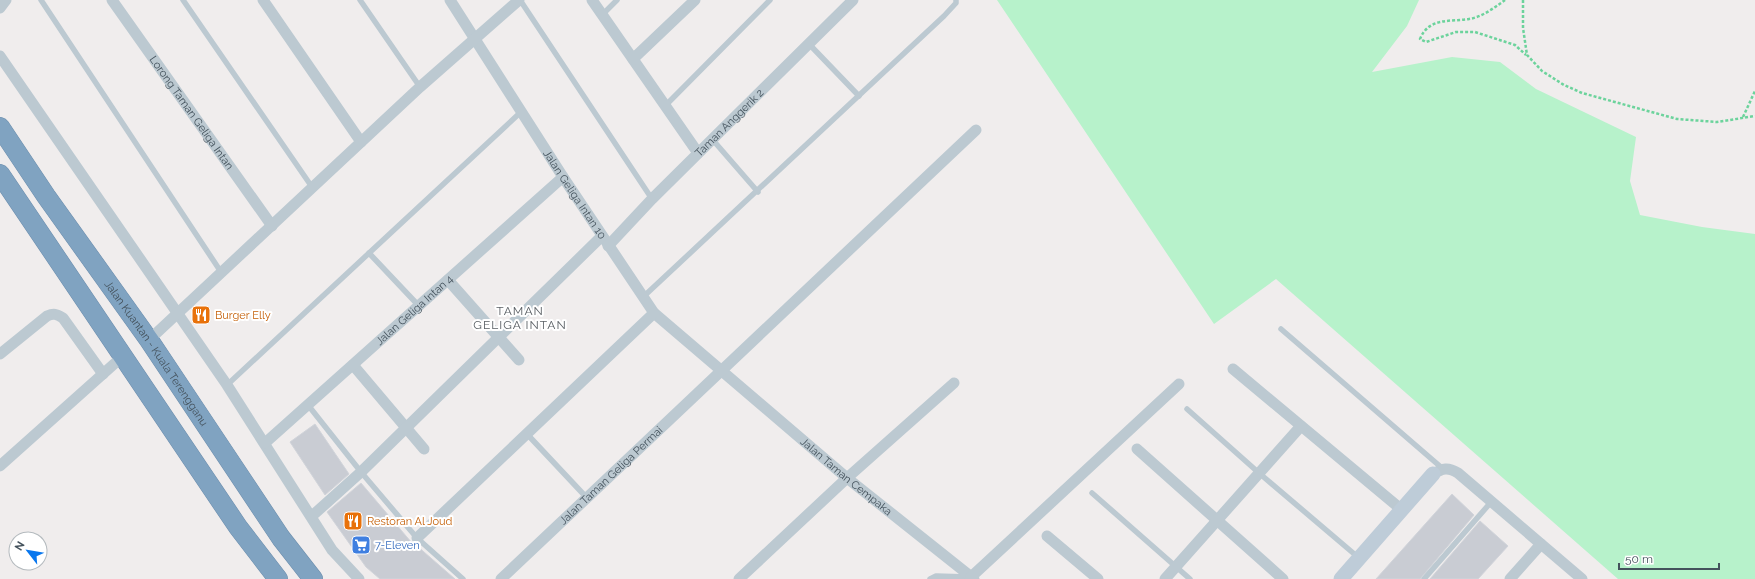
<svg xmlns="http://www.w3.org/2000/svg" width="1755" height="579" viewBox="0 0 1755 579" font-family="Raleway,sans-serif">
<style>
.green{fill:#b7f2cb}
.building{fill:#c9ccd3;stroke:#d1d4da}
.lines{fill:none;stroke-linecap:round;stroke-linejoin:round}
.highway-casing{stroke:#6c8ead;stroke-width:20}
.path{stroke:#6cd39c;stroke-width:2.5;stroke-dasharray:3 2;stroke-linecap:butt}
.lane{stroke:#bcc9d1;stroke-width:5.5}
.street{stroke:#bcc9d1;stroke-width:11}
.secondary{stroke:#beccd8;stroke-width:15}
.highway{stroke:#80a3c1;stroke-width:19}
.labels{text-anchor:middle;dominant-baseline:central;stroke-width:4;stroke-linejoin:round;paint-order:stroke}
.street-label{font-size:11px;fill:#44525c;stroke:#fff}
.food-label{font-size:11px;fill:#c56008;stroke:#fff;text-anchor:start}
.shop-label{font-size:11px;fill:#366cbe;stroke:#fff;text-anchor:start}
.neighbourhood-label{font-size:12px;letter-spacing:1px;fill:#595e63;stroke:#fff}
</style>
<rect width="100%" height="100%" fill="#f0eded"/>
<path class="green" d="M 997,0 L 1419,0 L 1407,26 L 1372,72 L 1452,57 L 1500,62 L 1536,89 L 1636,137 L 1630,181 L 1640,215 L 1702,227 L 1755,234 L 1755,579 L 1618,579 L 1276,279 L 1214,324 Z"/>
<g class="building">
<path d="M 315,424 L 349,474 L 325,495 L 290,442 Z"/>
<path d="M 361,483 L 412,543 L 416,545 L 455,579 L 380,579 L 366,567 L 327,512 Z"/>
<path d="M 1452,494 L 1474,515 L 1420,579 L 1376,579 Z"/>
<path d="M 1480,521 L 1508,546 L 1478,579 L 1430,579 Z"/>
</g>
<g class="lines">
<defs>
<g id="highway">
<path id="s6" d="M 0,127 L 46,196 L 149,340 L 281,538 L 313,579"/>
<path d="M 0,174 L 238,527 L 278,579"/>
</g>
</defs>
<use href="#highway" class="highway-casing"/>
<g class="path">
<path d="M 1505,0 C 1494,8 1482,17 1469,19 C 1450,22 1429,17 1420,39 L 1426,42 L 1456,32 L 1475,32 L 1515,45 L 1526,55"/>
<path d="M 1523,0 L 1523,28 L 1527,55 L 1542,71 L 1564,85 L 1582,93 L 1677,119 L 1717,122 L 1755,116"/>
<path d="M 1743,117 L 1755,91"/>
</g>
<g class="lane">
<path d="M 41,0 L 221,272"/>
<path d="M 183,0 L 312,187"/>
<path d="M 360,0 L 420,87"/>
<path d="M 520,0 L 652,199"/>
<path d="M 602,15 L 617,0"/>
<path d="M 809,44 L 859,96"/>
<path d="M 665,106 L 770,0"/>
<path d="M 712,139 L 758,192"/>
<path d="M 369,253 L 419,306"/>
<path d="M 642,298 L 944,16 L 956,3 L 956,0"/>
<path d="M 1281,329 L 1442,468"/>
<path d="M 227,385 L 522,111"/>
<path d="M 308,405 L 361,472 L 417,538 L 463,579"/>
<path d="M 1187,409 L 1259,473 L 1359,558"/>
<path d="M 527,434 L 587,498"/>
<path d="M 1092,493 L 1190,579"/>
<path d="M 930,579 L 936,576 L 969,577"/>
<path d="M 1424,579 L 1492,501"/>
</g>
<g class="street">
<path id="s1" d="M 112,0 L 272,226"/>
<path d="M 263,0 L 361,142"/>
<path id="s2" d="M 450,0 L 563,177 L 654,313 L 847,478 L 974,579"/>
<path d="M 592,0 L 698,153"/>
<path d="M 0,8 L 6,0"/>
<path d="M 0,56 L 227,385 L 332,550 L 359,579"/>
<path d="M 633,59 L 695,0"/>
<path id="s3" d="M 608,246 L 652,199 L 853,0"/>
<path d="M 448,280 L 519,360"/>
<path d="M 149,340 L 420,87 L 519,0"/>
<path d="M 0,354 L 47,316 C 54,313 56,314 63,318 L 103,374"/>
<path d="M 353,365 L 424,449"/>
<path d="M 1233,369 L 1402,510"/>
<path id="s4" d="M 265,443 L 563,177"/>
<path d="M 1137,449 L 1283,579"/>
<path d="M 0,466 L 123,356"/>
<path d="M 1433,474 C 1443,468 1448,467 1458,473 L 1582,579"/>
<path d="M 312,516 L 361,472 L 602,236"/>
<path d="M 1047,536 L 1098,579"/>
<path d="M 417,538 L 654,313"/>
<path d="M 971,577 L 1179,384"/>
<path id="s5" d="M 501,579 L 976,130"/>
<path d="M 739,579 L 847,478 L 954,383"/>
<path d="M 1165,579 L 1301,426"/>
<path d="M 1510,579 L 1541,544"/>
</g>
<path class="secondary" d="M 1341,579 L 1433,474"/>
<use href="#highway" class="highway"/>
</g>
<defs>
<symbol id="restaurant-square" viewBox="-11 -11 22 22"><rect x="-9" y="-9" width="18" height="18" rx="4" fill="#e8710a" stroke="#fff"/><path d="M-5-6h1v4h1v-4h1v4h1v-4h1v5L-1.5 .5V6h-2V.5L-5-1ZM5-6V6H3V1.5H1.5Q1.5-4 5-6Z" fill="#fff"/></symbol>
<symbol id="supermarket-square" viewBox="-11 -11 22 22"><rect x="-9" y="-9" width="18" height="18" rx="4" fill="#3f7fe0" stroke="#fff"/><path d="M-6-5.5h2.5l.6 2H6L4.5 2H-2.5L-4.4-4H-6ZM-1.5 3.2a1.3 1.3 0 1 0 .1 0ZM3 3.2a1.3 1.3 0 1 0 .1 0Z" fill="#fff"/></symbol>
</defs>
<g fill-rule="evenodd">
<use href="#restaurant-square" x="190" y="304" width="22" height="22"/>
<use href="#restaurant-square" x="342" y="510" width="22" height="22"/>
<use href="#supermarket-square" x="350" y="534" width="22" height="22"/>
</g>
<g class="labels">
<g class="street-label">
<text stroke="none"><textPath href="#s1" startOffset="138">Lorong Taman Geliga Intan</textPath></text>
<text stroke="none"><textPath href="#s3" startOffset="173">Taman Anggerik 2</textPath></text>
<text stroke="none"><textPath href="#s2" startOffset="231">Jalan Geliga Intan 10</textPath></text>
<text stroke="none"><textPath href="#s4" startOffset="200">Jalan Geliga Intan 4</textPath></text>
<text stroke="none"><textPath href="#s6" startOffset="275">Jalan Kuantan - Kuala Terengganu</textPath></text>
<text stroke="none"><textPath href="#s5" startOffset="151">Jalan Taman Geliga Permai</textPath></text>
<text stroke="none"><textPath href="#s2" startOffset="626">Jalan Taman Cempaka</textPath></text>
</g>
<g class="food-label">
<text x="215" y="315">Burger Elly</text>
<text x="367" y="521">Restoran Al Joud</text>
</g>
<g class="shop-label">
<text x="375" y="545">7-Eleven</text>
</g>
<g class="neighbourhood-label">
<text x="520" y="311">TAMAN<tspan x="520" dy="14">GELIGA INTAN</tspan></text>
</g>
</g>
<g transform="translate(28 551) rotate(301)"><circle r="19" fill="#ffffff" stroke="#b4babe"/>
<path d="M0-3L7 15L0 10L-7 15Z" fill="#0977ee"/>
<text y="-6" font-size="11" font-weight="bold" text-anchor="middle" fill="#44525c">N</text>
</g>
<path d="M1619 563v6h100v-6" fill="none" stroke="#44525c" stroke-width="2"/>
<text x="1625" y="563" font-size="12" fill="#44525c" stroke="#ffffff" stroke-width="3" paint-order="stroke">50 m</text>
</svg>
